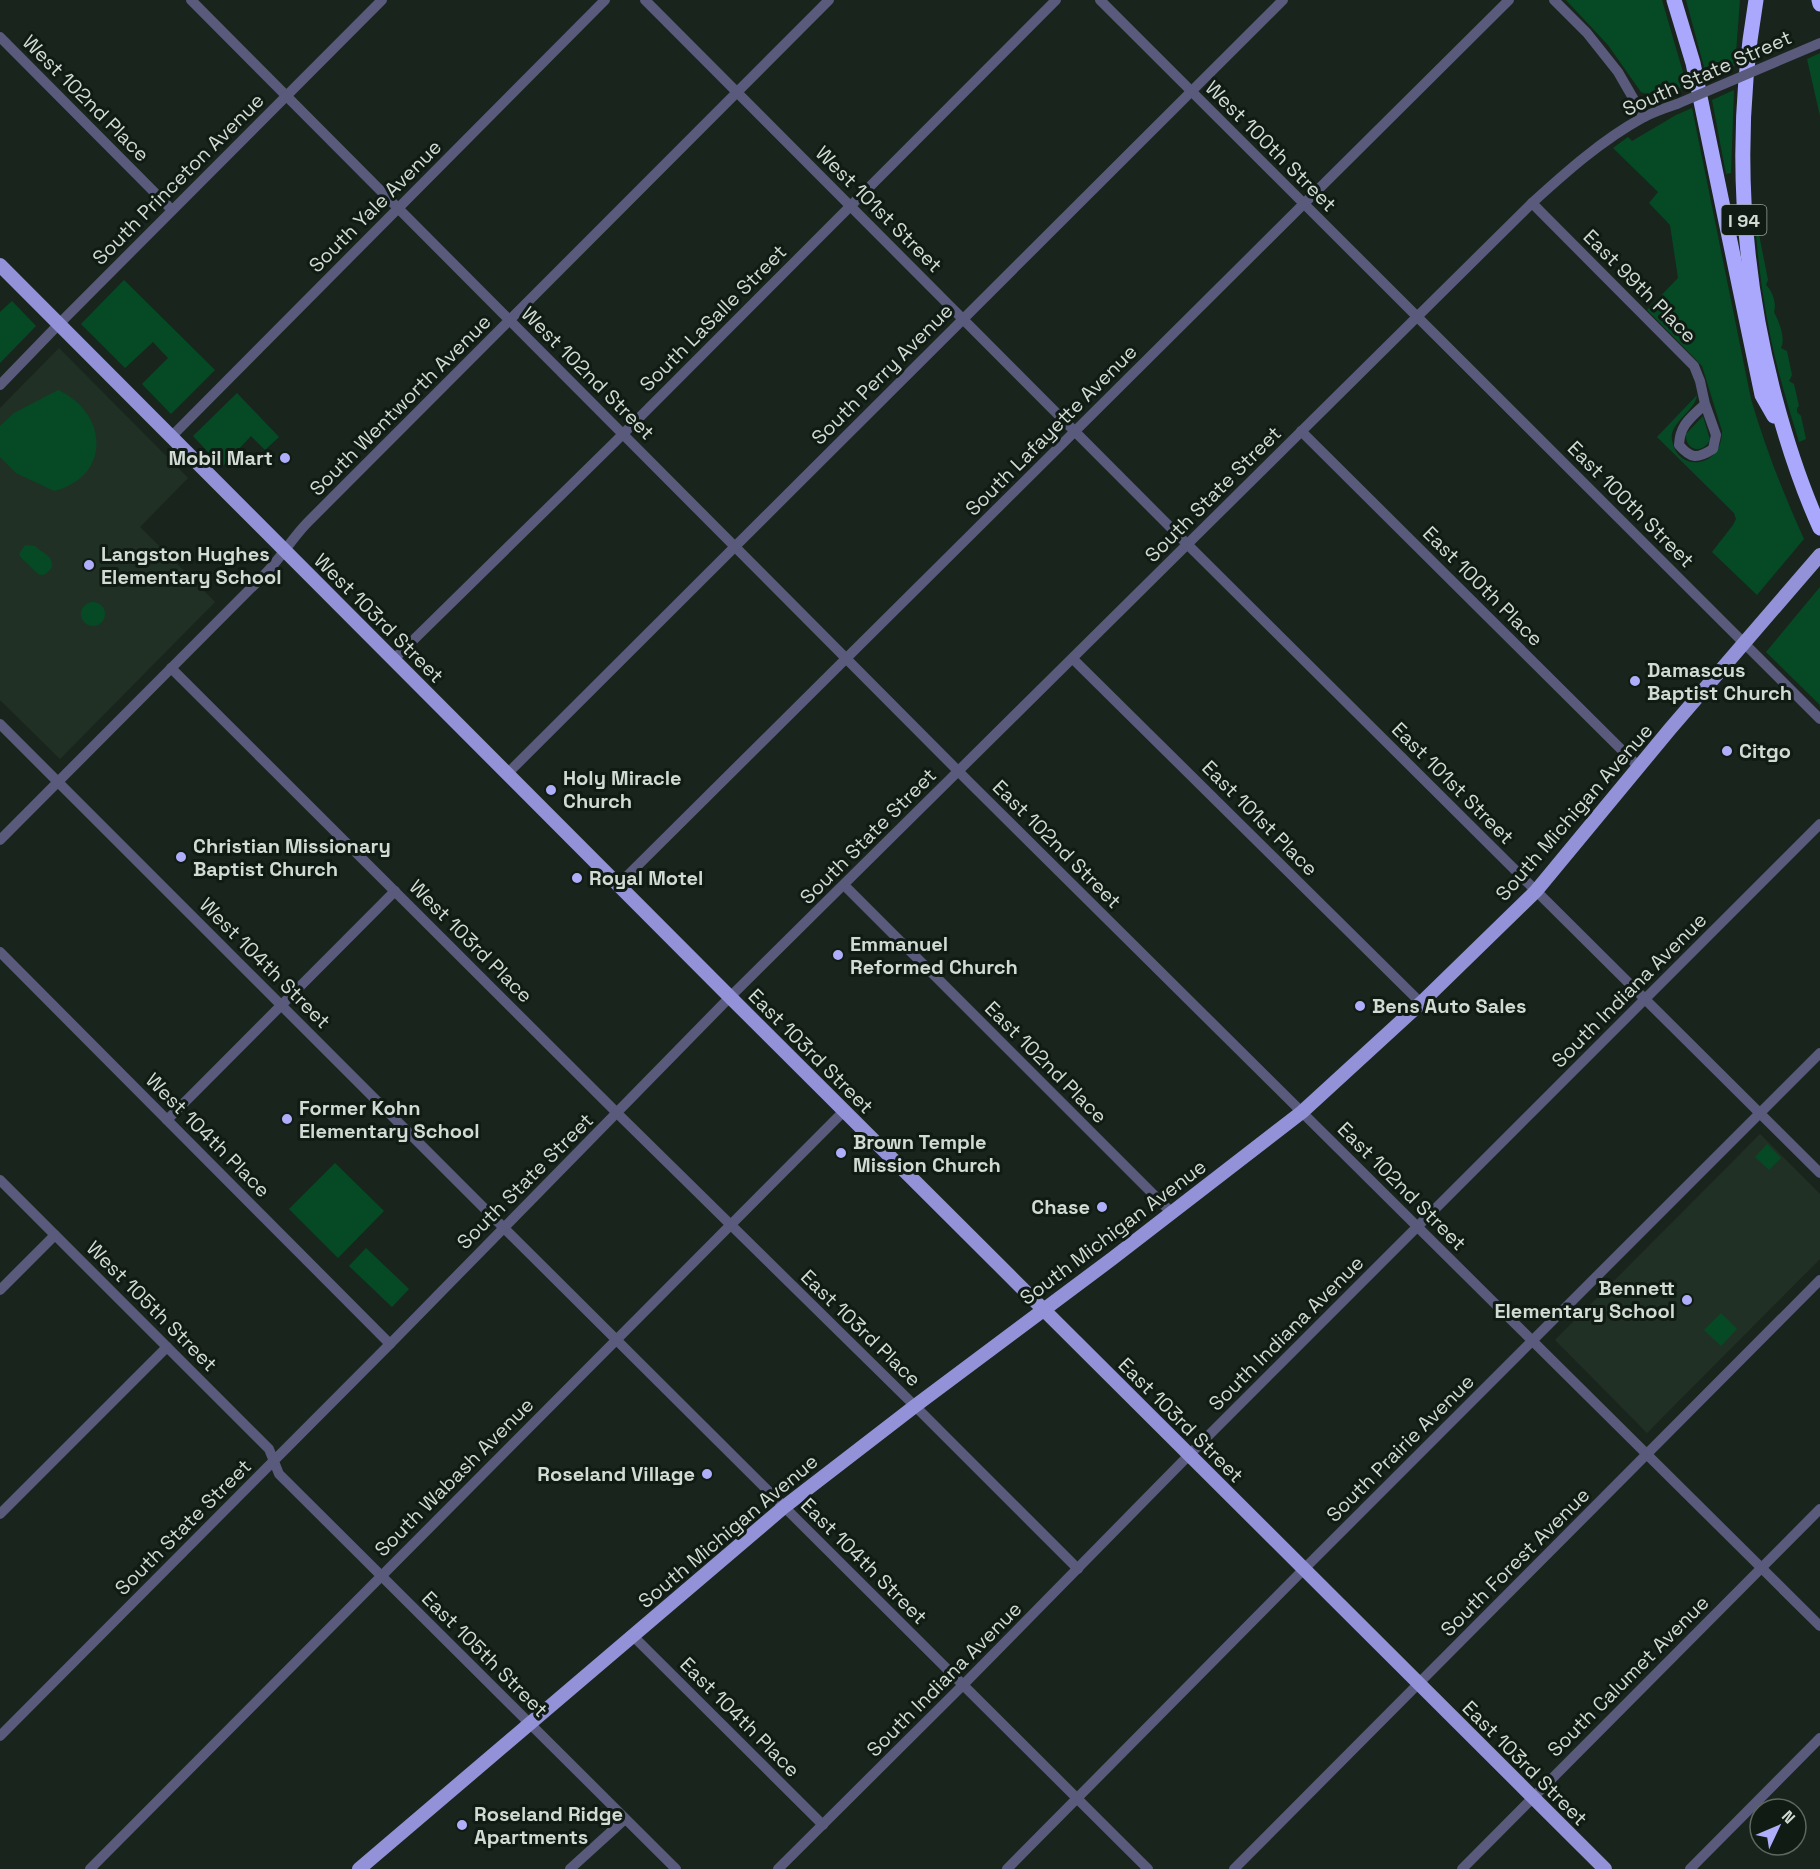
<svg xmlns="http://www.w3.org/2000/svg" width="1820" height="1869" viewBox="0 0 1820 1869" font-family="'Space Grotesk',sans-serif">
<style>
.built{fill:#203025}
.green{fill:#054a25}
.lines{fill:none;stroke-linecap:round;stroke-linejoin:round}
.minor{stroke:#5a5a7c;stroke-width:10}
.major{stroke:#9392d9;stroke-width:14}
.highway{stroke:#aaa8fd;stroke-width:15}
.minor-bridge{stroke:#5a5a7c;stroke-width:10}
.poi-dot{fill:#afaefa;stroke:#101b13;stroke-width:2}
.labels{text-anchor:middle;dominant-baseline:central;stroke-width:6;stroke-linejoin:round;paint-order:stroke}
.shield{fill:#101b13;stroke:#98a19a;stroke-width:1.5}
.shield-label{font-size:18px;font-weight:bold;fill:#d2dad4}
.street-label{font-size:20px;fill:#d2dad4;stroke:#101b13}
.poi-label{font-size:20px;font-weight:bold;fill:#d2dad4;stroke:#101b13;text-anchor:start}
</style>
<rect width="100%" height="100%" fill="#19251c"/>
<g class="built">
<path d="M 59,348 L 188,478 L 140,527 L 215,602 L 60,759 L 0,700 L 0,408 Z"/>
<path d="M 1760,1134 L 1820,1194 L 1820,1259 L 1647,1433 L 1555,1340 Z"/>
</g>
<g class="green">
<path d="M 1566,0 L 1662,0 L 1687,86 L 1658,96 L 1652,96 L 1641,92 L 1608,45 Z"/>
<path d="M 1686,0 L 1740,0 L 1735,66 L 1707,78 Z"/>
<path d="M 1820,53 L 1820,116 L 1807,59 Z"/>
<path d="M 1734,90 L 1731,173 L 1726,174 L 1712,100 Z"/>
<path d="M 1692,108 L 1751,399 C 1765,447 1783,493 1804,539 L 1757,595 L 1712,552 L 1733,525 L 1736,519 L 1734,513 L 1657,437 L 1697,395 C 1695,412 1669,422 1672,440 C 1677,473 1722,469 1722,431 L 1702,366 L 1647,310 L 1678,278 L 1670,225 L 1649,203 L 1658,192 L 1613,148 L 1628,137 L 1632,141 L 1676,115 Z"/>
<path d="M 1754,209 L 1768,280 L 1766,285 C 1772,290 1777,304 1774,312 C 1779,322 1786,338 1781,348 L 1787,351 L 1792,375 L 1789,381 L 1794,384 L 1799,406 L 1797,408 L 1797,412 L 1801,416 L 1806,439 L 1799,442 C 1788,405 1776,367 1769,329 C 1761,289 1757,249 1754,209 Z"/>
<path d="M 124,280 L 215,370 L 171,414 L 142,384 L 168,358 L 153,342 L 125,368 L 81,324 Z"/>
<path d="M 12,301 L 36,326 L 0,363 L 0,312 Z"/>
<path d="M 58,390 C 108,413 112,476 54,491 L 16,473 L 0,457 L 0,426 L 14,413 Z"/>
<path d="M 237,393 L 279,437 L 265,450 L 251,436 L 222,467 L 193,436 Z"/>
<path d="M 1703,416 L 1710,440 C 1702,455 1685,450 1686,434 Z"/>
<path d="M 25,545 L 35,546 C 43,554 53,555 52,567 C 42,581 38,574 29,565 C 25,561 22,560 19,554 Z"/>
<path d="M 1820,587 L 1820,705 L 1766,652 Z"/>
<circle cx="93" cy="614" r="12"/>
<path d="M 1767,1144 L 1781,1158 L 1769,1170 L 1755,1157 Z"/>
<path d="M 335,1163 L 384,1211 L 338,1258 L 289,1209 Z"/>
<path d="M 366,1248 L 409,1289 L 392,1307 L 349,1266 Z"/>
<path d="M 1721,1313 L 1737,1329 L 1721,1346 L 1704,1330 Z"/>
</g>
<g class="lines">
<g class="minor">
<path d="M 191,0 L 970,783 L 1820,1626"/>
<path d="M 645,0 L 1188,545 L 1820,1173"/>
<path d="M 1100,0 L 1820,719"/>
<path d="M 1554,0 L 1587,33 L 1618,72 L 1644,117"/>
<path d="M 0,37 L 172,210"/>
<path d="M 1532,203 L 1694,366 L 1700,381 L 1705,404 L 1716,435 L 1713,449 C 1697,459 1691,459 1679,445 C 1680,424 1691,418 1705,404"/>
<path d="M 0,385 L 59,324 L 382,0"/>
<path d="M 1301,431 L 1639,767"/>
<path d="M 171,437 L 605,0"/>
<path d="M 1073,659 L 1421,1003"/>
<path d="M 393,660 L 614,443 L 1056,0"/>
<path d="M 171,668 L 617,1113 L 915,1406 L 1078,1569"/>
<path d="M 0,724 L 494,1218 L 1148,1869"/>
<path d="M 507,774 L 1283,0"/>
<path d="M 0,840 L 265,574 C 281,558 292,538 308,522 L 829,0"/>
<path d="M 618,885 L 1509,0"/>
<path d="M 844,885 L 1172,1213"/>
<path d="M 0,952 L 390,1344"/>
<path d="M 167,1120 L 395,891"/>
<path d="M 0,1180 L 269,1449 L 279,1474 L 676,1869"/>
<path d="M 0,1290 L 55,1235"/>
<path d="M 0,1514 L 167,1347"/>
<path d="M 633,1636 L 823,1825"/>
<path d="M 0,1736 L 390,1344 L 730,997 L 1532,203 C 1566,172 1602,140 1642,118 C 1653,112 1665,108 1677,104"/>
<path d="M 90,1869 L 844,1111"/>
<path d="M 570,1869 L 625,1819"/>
<path d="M 778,1869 L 963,1685 L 1189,1455 L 1820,824"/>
<path d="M 1007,1869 L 1304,1569 L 1820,1053"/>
<path d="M 1234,1869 L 1820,1280"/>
<path d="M 1462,1869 L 1820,1509"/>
<path d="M 1690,1869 L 1820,1738"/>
</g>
<g class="major">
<path d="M 0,265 L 730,997 L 1605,1869"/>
<path d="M 359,1869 L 784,1507 L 915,1406 L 1113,1258 L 1302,1112 L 1421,1003 L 1536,891 L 1670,729 L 1820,555"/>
</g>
<g class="highway">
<path d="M 1674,0 L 1693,63 L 1762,395 L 1774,416"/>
<path d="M 1756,0 C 1733,135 1740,266 1775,398 C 1787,443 1801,486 1820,528"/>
<path d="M 1819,0 L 1820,4"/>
</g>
<path class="minor-bridge" d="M 1677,104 L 1820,43"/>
</g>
<g class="poi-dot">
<circle cx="285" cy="458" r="6"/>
<circle cx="89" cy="565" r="6"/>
<circle cx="1635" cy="681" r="6"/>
<circle cx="1727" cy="751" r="6"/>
<circle cx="551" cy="790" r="6"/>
<circle cx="181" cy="857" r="6"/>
<circle cx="577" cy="878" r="6"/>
<circle cx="838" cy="955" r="6"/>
<circle cx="1360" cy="1006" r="6"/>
<circle cx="287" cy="1119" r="6"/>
<circle cx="841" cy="1153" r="6"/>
<circle cx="1102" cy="1207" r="6"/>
<circle cx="1687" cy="1300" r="6"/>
<circle cx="707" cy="1474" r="6"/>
<circle cx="462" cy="1825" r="6"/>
</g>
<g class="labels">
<rect class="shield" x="1721.5" y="205" width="45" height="30" rx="4.5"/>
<g class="shield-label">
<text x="1744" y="220">I 94</text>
</g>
<g class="street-label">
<text transform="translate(1707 73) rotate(-24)">South State Street</text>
<text transform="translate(86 98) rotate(45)">West 102nd Place</text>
<text transform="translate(1271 146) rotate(45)">West 100th Street</text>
<text transform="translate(178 179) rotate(-45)">South Princeton Avenue</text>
<text transform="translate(375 206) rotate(-45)">South Yale Avenue</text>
<text transform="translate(879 209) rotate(45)">West 101st Street</text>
<text transform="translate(1640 286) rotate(45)">East 99th Place</text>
<text transform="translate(713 318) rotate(-45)">South LaSalle Street</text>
<text transform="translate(588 373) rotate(45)">West 102nd Street</text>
<text transform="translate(882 374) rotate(-45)">South Perry Avenue</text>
<text transform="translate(400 405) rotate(-45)">South Wentworth Avenue</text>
<text transform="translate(1051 430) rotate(-45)">South Lafayette Avenue</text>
<text transform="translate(1213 494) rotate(-45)">South State Street</text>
<text transform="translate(1631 504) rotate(45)">East 100th Street</text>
<text transform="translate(1483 586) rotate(45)">East 100th Place</text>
<text transform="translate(379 618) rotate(45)">West 103rd Street</text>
<text transform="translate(1453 783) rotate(45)">East 101st Street</text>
<text transform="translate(1574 812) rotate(-49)">South Michigan Avenue</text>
<text transform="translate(1260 818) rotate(45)">East 101st Place</text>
<text transform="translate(868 836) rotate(-45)">South State Street</text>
<text transform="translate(1057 844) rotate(45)">East 102nd Street</text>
<text transform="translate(471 941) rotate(45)">West 103rd Place</text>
<text transform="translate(265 963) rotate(45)">West 104th Street</text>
<text transform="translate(1629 990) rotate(-45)">South Indiana Avenue</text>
<text transform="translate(811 1051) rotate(45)">East 103rd Street</text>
<text transform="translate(1046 1062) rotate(45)">East 102nd Place</text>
<text transform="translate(208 1135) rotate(45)">West 104th Place</text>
<text transform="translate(525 1181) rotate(-45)">South State Street</text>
<text transform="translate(1402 1186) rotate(45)">East 102nd Street</text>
<text transform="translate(1113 1232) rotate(-37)">South Michigan Avenue</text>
<text transform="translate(152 1306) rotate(45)">West 105th Street</text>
<text transform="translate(861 1328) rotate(44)">East 103rd Place</text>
<text transform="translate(1286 1333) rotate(-45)">South Indiana Avenue</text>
<text transform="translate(1181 1420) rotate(45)">East 103rd Street</text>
<text transform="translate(1400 1448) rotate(-45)">South Prairie Avenue</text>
<text transform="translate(454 1477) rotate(-45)">South Wabash Avenue</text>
<text transform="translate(183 1527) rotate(-45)">South State Street</text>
<text transform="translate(728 1531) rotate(-40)">South Michigan Avenue</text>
<text transform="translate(864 1561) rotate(45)">East 104th Street</text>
<text transform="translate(1515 1562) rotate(-45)">South Forest Avenue</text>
<text transform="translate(485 1654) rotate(45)">East 105th Street</text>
<text transform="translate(1628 1676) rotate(-45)">South Calumet Avenue</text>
<text transform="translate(944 1679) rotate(-45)">South Indiana Avenue</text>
<text transform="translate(740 1717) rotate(45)">East 104th Place</text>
<text transform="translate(1525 1763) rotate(45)">East 103rd Street</text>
</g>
<g class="poi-label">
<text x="273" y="458" text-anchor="end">Mobil Mart</text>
<text x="101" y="554">Langston Hughes<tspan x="101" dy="23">Elementary School</tspan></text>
<text x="1647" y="670">Damascus<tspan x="1647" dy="23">Baptist Church</tspan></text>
<text x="1739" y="751">Citgo</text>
<text x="563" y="778">Holy Miracle<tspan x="563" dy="23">Church</tspan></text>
<text x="193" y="846">Christian Missionary<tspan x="193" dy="23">Baptist Church</tspan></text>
<text x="589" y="878">Royal Motel</text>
<text x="850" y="944">Emmanuel<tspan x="850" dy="23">Reformed Church</tspan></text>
<text x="1372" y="1006">Bens Auto Sales</text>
<text x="299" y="1108">Former Kohn<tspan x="299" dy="23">Elementary School</tspan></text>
<text x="853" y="1142">Brown Temple<tspan x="853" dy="23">Mission Church</tspan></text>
<text x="1090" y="1207" text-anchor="end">Chase</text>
<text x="1675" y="1288" text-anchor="end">Bennett<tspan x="1675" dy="23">Elementary School</tspan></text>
<text x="695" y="1474" text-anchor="end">Roseland Village</text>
<text x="474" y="1814">Roseland Ridge<tspan x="474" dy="23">Apartments</tspan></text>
</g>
</g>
<g transform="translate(1778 1827) rotate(46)"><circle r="28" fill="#101b13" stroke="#5e6760" stroke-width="1.5"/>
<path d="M0-4.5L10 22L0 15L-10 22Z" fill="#afaefa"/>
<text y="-9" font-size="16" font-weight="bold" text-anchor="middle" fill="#d2dad4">N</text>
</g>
</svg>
